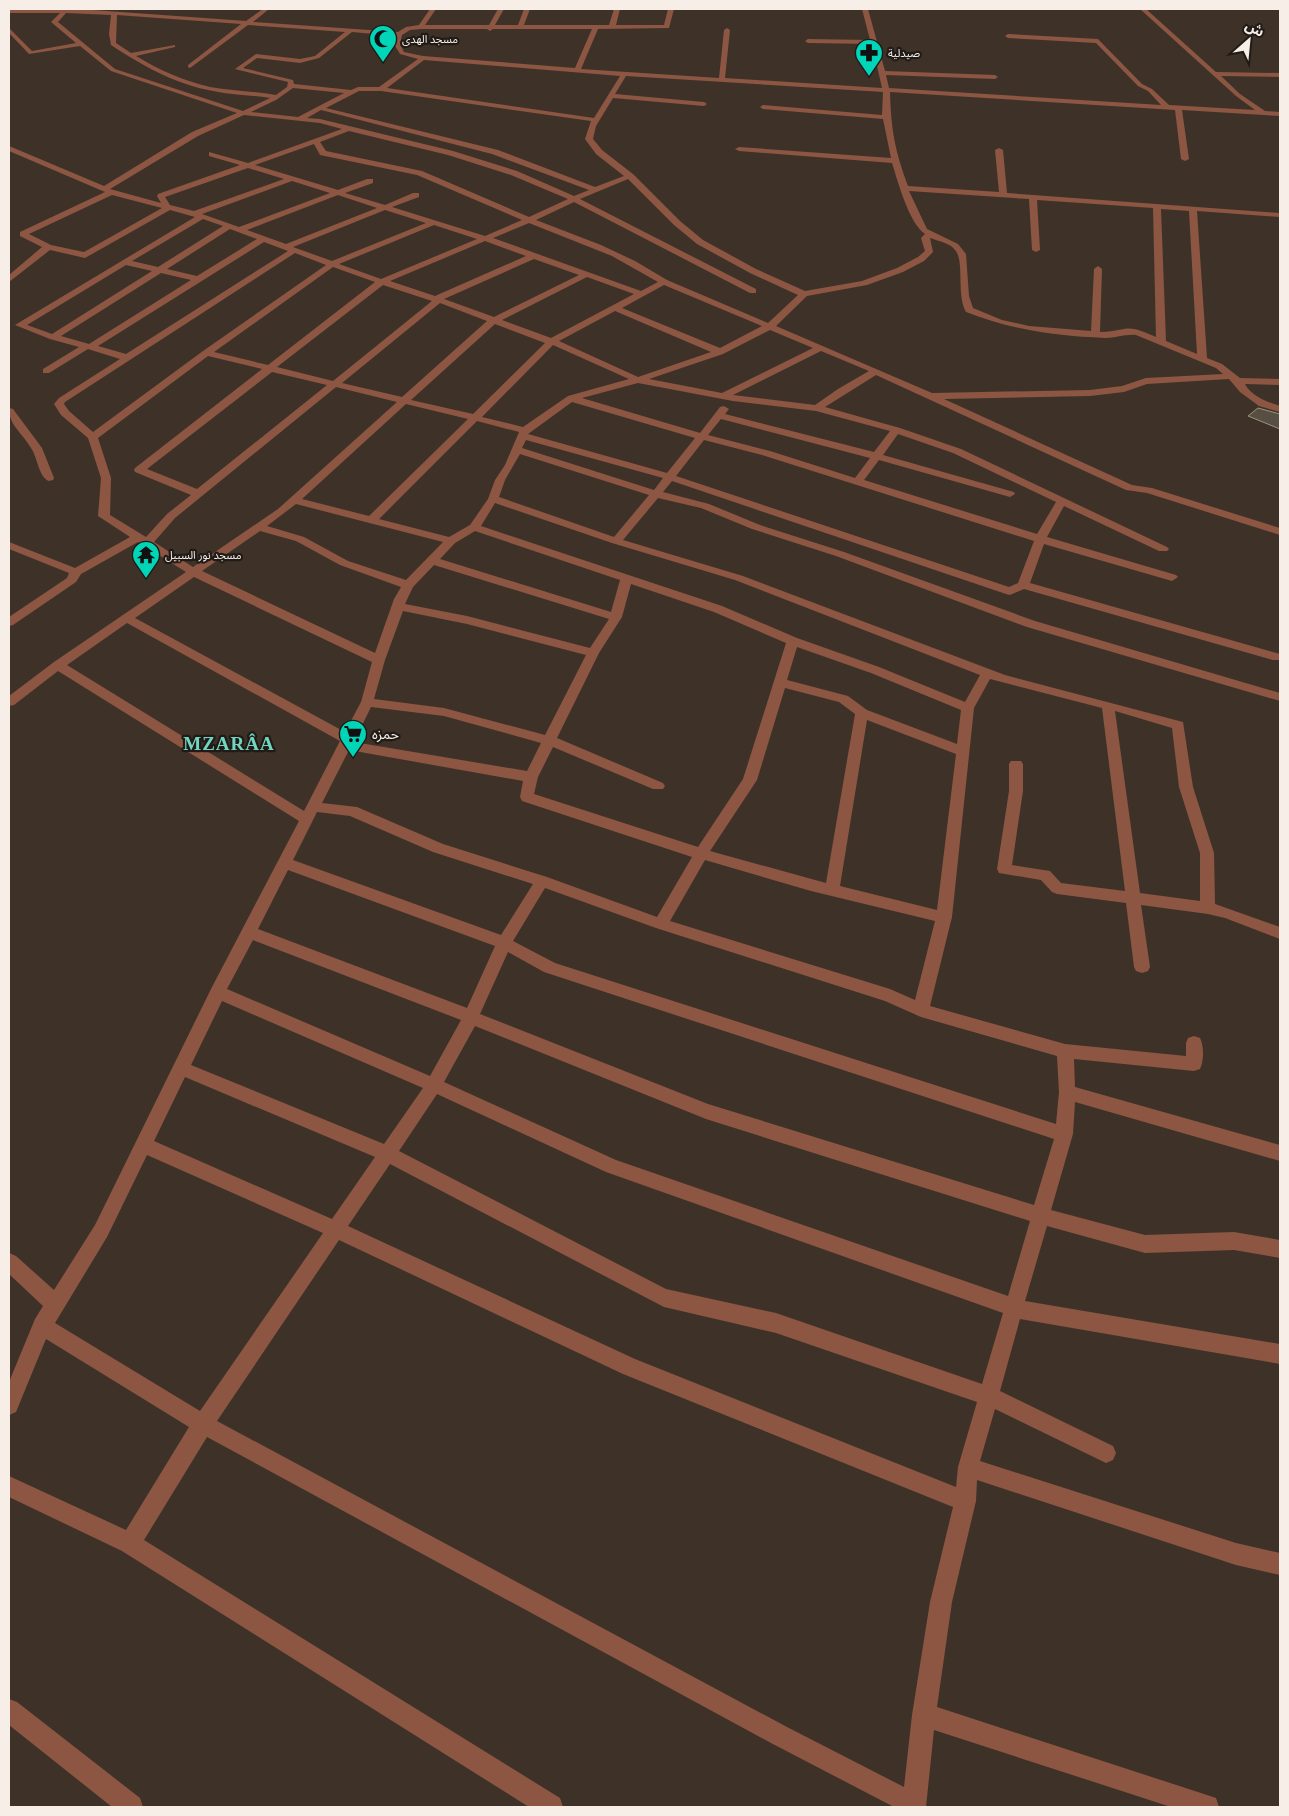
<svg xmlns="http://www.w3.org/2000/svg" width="1289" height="1816" viewBox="0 0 1289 1816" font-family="'Times New Roman','Noto Sans Arabic',serif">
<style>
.building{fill:#575042;stroke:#9b9383}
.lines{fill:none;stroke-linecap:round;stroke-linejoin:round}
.minor{fill:#8c5643;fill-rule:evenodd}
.labels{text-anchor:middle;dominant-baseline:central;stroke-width:4.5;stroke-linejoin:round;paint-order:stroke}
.far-poi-label{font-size:11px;fill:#f6eee7;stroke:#211b17;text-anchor:start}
.poi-label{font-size:14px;fill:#f6eee7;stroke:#211b17;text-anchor:start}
.district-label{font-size:19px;font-weight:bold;letter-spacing:1px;fill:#71d5bf;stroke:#211b17}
</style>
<rect width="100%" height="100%" fill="#3e3228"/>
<path class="building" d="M 1258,408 L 1280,414 L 1280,429 L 1248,416 Z"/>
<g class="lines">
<g class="minor">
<path d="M 9,9 L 79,9 L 246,21 L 263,9 L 269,9 L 253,22 L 398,32 L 406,27 L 419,25 L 430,9 L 436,9 L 425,25 L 489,25 L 498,9 L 504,9 L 495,25 L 518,25 L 524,9 L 530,9 L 524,25 L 609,25 L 614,9 L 620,9 L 616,25 L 664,25 L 668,9 L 674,9 L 669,28 L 598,29 L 581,69 L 719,78 L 724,30 L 727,28 L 730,30 L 725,78 L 882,88 L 872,44 L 808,43 L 805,41 L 808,39 L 870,40 L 862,9 L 868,9 L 885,71 L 995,75 L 998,77 L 995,79 L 886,75 L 889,88 L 1161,105 L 1148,91 L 1138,86 L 1096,43 L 1008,38 L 1005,36 L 1008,34 L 1098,39 L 1142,84 L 1152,89 L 1169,105 L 1255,110 L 1236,96 L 1140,9 L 1146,9 L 1216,72 L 1280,73 L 1280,77 L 1221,76 L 1240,94 L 1265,111 L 1280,112 L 1280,116 L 1182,110 L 1189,159 L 1185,161 L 1181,159 L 1175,110 L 890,92 C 891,130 895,151 908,186 L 999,192 L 995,150 L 999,148 L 1003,150 L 1007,193 L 1280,213 L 1280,217 L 1197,211 L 1207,358 L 1222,364 L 1240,378 L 1280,379 L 1280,385 L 1245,384 C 1251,396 1267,402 1280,406 L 1280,412 L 1259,406 L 1240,392 L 1229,379 L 1147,384 L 1124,392 L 1090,396 L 944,399 L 1132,485 L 1152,488 L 1280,528 L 1280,535 L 1147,493 L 1126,490 L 876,375 L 825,407 L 900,428 L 961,449 L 1167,547 L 1169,549 L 1167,551 L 1159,551 L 1064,506 L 1047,537 L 1176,575 L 1178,577 L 1172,581 L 1044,544 L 1030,583 L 1280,654 L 1280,660 L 1273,660 L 1024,589 L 1010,595 L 1006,594 L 672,481 L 663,492 L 709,504 L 760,525 L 844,552 L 1035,621 L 1280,693 L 1280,701 L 1027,627 L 836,556 L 752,529 L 701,508 L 658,498 L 623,540 L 743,576 L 1005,675 L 1183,722 L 1193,787 L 1214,853 L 1215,904 L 1280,927 L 1280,939 L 1225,918 L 1208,914 L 1141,905 L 1150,967 L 1148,971 L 1142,973 L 1136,971 L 1134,967 L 1126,903 L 1057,894 L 1052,892 L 1041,880 L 999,873 L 997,869 L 1009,791 L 1009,764 L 1011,761 L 1021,761 L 1023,764 L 1023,791 L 1012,865 L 1050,871 L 1061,883 L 1125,891 L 1102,708 L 990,679 L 974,708 L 952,917 L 930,1006 L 1065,1044 L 1186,1056 L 1186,1043 L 1188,1038 L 1194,1036 L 1200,1038 C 1204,1046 1204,1061 1200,1069 L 1194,1071 L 1074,1059 L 1075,1087 L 1280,1145 L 1280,1161 L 1075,1102 L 1073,1134 L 1051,1210 L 1145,1235 L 1234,1232 L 1280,1240 L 1280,1258 L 1234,1250 L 1145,1253 L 1047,1226 L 1025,1301 L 1280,1344 L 1280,1364 L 1020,1319 L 1000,1391 L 1113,1446 L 1116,1453 L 1113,1460 L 1106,1463 L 995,1409 L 980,1461 L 1236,1543 L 1280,1553 L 1280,1575 L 1236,1565 L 977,1480 L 976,1501 L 952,1602 L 937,1707 L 1207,1795 L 1216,1798 L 1219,1807 L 1171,1807 L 934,1730 L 926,1807 L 894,1807 L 771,1743 L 207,1437 L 144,1540 L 560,1798 L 563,1807 L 529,1807 L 122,1551 L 9,1497 L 9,1476 L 126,1530 L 189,1427 L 46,1339 L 16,1412 L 9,1415 L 9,1382 L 35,1319 L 43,1306 L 9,1274 L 9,1253 L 16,1256 L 54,1290 L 95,1225 L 212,987 L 299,821 L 58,671 L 14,705 L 9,706 L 9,696 L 54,662 L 186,572 L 138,542 L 81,574 L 76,582 L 13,625 L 9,626 L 9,617 L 67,578 L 69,573 L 9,549 L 9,542 L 75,568 L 130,537 L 98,516 L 101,478 L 88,438 L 61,415 L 54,404 L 59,398 L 120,359 L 88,349 L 49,373 L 43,373 L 43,369 L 79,347 L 50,339 L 15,325 L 195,217 L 170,210 L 85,258 L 50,250 L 9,282 L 9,275 L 42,247 L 20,236 L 20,232 L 105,192 L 9,151 L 9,146 L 104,186 L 192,132 L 237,113 L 111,71 L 80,46 L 29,54 L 9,33 L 9,28 L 32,51 L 76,43 L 51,22 L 60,13 L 9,13 ZM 66,13 L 111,15 L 109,34 L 111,45 C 143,66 175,84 213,91 C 232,95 251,95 270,98 L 243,111 L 115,69 L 58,22 ZM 117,15 L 241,24 L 188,65 L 188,67 L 190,68 L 248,25 L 345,32 L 315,56 L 300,59 L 256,54 L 235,69 L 288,82 L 287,87 L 276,95 C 254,91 232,91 210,87 C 184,81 159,70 136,56 L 175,47 L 175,45 L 131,53 L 116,43 ZM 421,29 L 487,29 L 490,31 L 493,29 L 592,29 L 575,68 L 423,56 L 404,52 L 400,44 L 402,35 L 410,30 ZM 352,32 L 396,36 L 394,44 L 400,54 L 418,59 L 379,87 L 358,87 L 351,90 L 294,84 L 293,80 L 243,68 L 257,58 L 300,63 L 319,58 ZM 424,60 L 620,76 L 594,118 L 387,88 ZM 626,76 L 883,92 L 882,115 L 763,105 L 760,107 L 763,109 L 883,119 L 891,158 L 739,147 L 735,149 L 739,151 L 892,163 C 898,182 909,223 925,234 L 921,238 L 925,251 L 918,257 L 897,268 L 862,281 L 805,291 L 756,269 L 703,240 L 680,221 L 633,174 L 602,150 L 593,139 L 596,126 L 613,98 L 704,106 L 707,104 L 704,102 L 615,94 ZM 293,88 L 344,93 L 298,117 L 251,112 L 276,100 ZM 359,91 L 381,91 L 591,121 L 585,139 L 596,154 L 624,176 L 595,187 L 498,150 L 326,108 ZM 321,110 L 492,154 L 589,190 L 574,196 L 517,171 L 453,151 L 320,119 L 307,118 ZM 244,115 L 320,123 L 342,129 L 248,163 L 209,152 L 209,156 L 240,165 L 158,194 L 157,196 L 161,203 L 110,189 L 198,136 ZM 349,131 L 448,155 L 511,175 L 568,199 L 529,217 L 422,171 L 326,151 L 320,142 ZM 314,144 L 320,155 L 417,175 L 522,220 L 485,236 L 392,207 L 419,197 L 419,193 L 413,193 L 385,205 L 345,193 L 373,183 L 373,179 L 367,179 L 338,190 L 255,165 ZM 248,168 L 284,179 L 194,211 L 170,205 L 165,197 ZM 628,179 L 674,225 L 697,244 L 750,273 L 798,295 L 768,323 L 667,280 L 635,261 L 601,245 L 536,220 L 574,202 L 750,293 L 756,293 L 756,289 L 580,199 ZM 292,181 L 330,193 L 239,227 L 202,214 ZM 909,191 L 1029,199 L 1032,250 L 1036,252 L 1040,250 L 1037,200 L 1153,208 L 1156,337 C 1146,333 1135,327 1124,329 C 1116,330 1109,332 1100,332 L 1102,269 L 1098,266 L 1094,269 L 1091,331 L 1029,326 L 1002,320 L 973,308 L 969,296 L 966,254 L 958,244 L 927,229 ZM 112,195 L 162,208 L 84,252 L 51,245 L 29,234 ZM 338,195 L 377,208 L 286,244 L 247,230 ZM 1161,209 L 1189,211 L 1197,354 L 1166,341 ZM 385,210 L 426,223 L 332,261 L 293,247 ZM 203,219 L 223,226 L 158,267 L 132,261 ZM 529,223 L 612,256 L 658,282 L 641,291 L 493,238 ZM 434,225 L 477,239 L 381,279 L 339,264 ZM 230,229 L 257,239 L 197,276 L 167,269 ZM 930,238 C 938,241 950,243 955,250 C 965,261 956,294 966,312 C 1012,330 1056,336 1105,338 C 1116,338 1125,334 1136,335 L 1216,368 L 1223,374 L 1146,378 L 1122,386 L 1090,390 L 932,393 L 776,326 L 807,296 L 867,285 L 903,272 L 924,261 L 933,252 ZM 485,241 L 526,256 L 435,296 L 390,281 ZM 264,242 L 288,251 L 126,354 L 98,346 ZM 295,253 L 326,265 L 203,351 L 93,432 L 69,411 L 64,404 L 65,402 ZM 534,259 L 579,275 L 494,317 L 444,299 ZM 126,265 L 152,271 L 52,334 L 27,325 ZM 333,267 L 375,282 L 268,365 L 214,352 ZM 161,273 L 191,280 L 89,344 L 61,336 ZM 587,277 L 634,294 L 551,338 L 502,320 ZM 383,285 L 432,301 L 333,381 L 277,367 ZM 664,285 L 762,326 L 720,348 L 622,308 ZM 440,303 L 487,321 L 402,397 L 342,383 ZM 615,311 L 711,352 L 638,377 L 559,341 ZM 495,324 L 545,343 L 473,414 L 411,400 ZM 770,330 L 813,348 L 722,393 L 649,379 L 723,354 ZM 553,345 L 629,379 L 568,396 L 523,427 L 482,417 ZM 821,351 L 869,371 L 838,389 L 815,405 L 733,395 ZM 208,356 L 262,369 L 135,468 L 134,470 L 135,472 L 191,495 L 167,514 L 146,537 L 110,515 L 111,478 L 98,438 ZM 272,372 L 327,385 L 197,489 L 147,469 ZM 638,383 L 733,401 L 816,411 L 890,431 L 874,452 L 725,414 L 729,409 L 724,406 L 720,407 L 700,433 L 582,398 ZM 336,387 L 397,402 L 278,509 L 193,567 L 154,542 L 175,518 ZM 572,402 L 695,438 L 667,473 L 528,434 ZM 406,404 L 468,419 L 369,516 L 302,499 ZM 721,419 L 870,458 L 855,478 L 770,451 L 708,435 ZM 477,421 L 519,432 L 505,465 L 495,480 L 488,499 L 470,525 L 449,537 L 379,519 ZM 898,434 L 953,453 L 1056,502 L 1037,534 L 864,480 L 879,460 L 1010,497 L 1015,494 L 1014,492 L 883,455 ZM 526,440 L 663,478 L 654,490 L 522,448 ZM 704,440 L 762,455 L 1034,541 L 1018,583 L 1009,587 L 676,476 ZM 520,454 L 649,495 L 614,537 L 499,497 L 505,480 ZM 495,503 L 612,543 L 735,580 L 980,675 L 965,702 L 879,667 L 797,638 L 722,606 L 481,526 ZM 296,504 L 443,542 L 406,580 L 348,561 L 304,537 L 267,526 ZM 260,531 L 296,541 L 340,565 L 401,587 L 394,599 L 375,653 L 202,571 ZM 475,531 L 620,580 L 611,612 L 440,559 L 455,543 ZM 434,565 L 609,619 L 590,648 L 467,616 L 405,604 L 413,587 ZM 194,577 L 372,662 L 361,702 L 345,732 L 135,618 ZM 631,584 L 714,612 L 786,643 L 743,779 L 698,847 L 534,794 L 538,777 L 553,747 L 653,789 L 663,789 L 665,786 L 663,783 L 557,738 L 599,653 L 622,617 ZM 403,611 L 467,624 L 586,655 L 545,735 L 444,708 L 374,699 L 385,660 ZM 127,623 L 340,741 L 304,811 L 67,665 ZM 797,647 L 871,673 L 961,710 L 957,744 L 867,710 L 848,696 L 787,680 ZM 785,688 L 839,702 L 855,714 L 826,883 L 710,851 L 757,780 ZM 371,707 L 444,716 L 541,743 L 527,771 L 354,742 ZM 1115,711 L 1172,728 L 1179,787 L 1200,853 L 1200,901 L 1140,893 ZM 867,720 L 956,754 L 937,910 L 840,886 ZM 349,750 L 523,781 L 520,797 L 522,801 L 692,857 L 657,917 L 547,877 L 443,844 L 357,807 L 322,803 ZM 317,812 L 350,816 L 433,852 L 533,884 L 501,935 L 293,860 ZM 705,860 L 811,891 L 935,921 L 915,1000 L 890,989 L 670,921 ZM 288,870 L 495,946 L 467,1008 L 258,929 ZM 545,888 L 656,928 L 885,1001 L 921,1017 L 1057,1056 L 1059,1092 L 1056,1124 L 555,963 L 513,941 ZM 253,940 L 461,1020 L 430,1076 L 227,989 ZM 508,952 L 544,972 L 1054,1139 L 1034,1205 L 708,1104 L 480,1014 ZM 222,1001 L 423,1088 L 384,1144 L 191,1065 ZM 475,1026 L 706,1119 L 1030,1221 L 1008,1296 L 616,1160 L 444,1082 ZM 185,1077 L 375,1157 L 332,1219 L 154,1141 ZM 437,1094 L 606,1172 L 1003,1313 L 982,1384 L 776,1313 L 666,1289 L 399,1151 ZM 147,1155 L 323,1233 L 200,1411 L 55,1323 L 107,1237 ZM 390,1164 L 664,1307 L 776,1333 L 977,1402 L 958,1467 L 956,1487 L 635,1359 L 348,1226 ZM 339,1240 L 623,1374 L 953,1507 L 930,1602 L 912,1715 L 904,1787 L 787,1727 L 217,1421 Z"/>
<path d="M 9,408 L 13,409 L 42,448 L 54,478 L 53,480 L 49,481 C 39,478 37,456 31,448 C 23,434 8,424 9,408 Z"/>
<path d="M 9,1699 L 17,1702 L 140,1798 L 143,1807 L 112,1807 L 9,1725 Z"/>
</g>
</g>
<defs>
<symbol id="mosque-pin" viewBox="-11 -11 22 30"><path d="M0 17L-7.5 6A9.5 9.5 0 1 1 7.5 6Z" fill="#00d5b7" stroke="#211b17"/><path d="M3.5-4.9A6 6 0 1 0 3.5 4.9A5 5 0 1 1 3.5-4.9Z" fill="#111"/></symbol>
<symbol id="pharmacy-pin" viewBox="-11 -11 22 30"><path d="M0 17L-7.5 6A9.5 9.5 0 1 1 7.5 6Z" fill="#00d5b7" stroke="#211b17"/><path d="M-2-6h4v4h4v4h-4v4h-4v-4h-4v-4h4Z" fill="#111"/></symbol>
<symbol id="temple-pin" viewBox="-11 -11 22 30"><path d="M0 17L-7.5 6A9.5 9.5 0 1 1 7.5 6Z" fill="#00d5b7" stroke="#211b17"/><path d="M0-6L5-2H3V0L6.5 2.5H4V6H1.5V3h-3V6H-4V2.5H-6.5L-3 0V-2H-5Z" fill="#111"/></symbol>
<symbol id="supermarket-pin" viewBox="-11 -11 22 30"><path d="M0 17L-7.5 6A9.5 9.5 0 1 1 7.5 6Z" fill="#00d5b7" stroke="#211b17"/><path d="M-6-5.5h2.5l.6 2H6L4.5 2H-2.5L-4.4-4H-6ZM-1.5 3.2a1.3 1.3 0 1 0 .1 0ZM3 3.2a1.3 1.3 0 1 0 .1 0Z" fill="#111"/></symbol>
</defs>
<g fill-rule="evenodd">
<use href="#mosque-pin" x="367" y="23" width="32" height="43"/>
<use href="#pharmacy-pin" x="853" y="37" width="32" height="43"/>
<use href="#temple-pin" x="130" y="539" width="32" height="43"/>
<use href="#supermarket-pin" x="337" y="718" width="32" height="43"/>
</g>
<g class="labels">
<g class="far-poi-label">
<text x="402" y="39">مسجد الهدى</text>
<text x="888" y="53">صيدلية</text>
<text x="165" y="555">مسجد نور السبيل</text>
</g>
<g class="poi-label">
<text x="372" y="734">حمزه</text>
</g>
<g class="district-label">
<text x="229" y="743">MZARÂA</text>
</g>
</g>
<rect width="1289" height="1816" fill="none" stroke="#f6eee7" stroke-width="20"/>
<g transform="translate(1249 40) rotate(27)" stroke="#211b17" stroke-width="4" paint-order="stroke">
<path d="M0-4L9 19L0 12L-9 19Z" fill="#f6eee7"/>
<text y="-8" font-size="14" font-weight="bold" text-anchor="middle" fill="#f6eee7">ش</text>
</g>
</svg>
